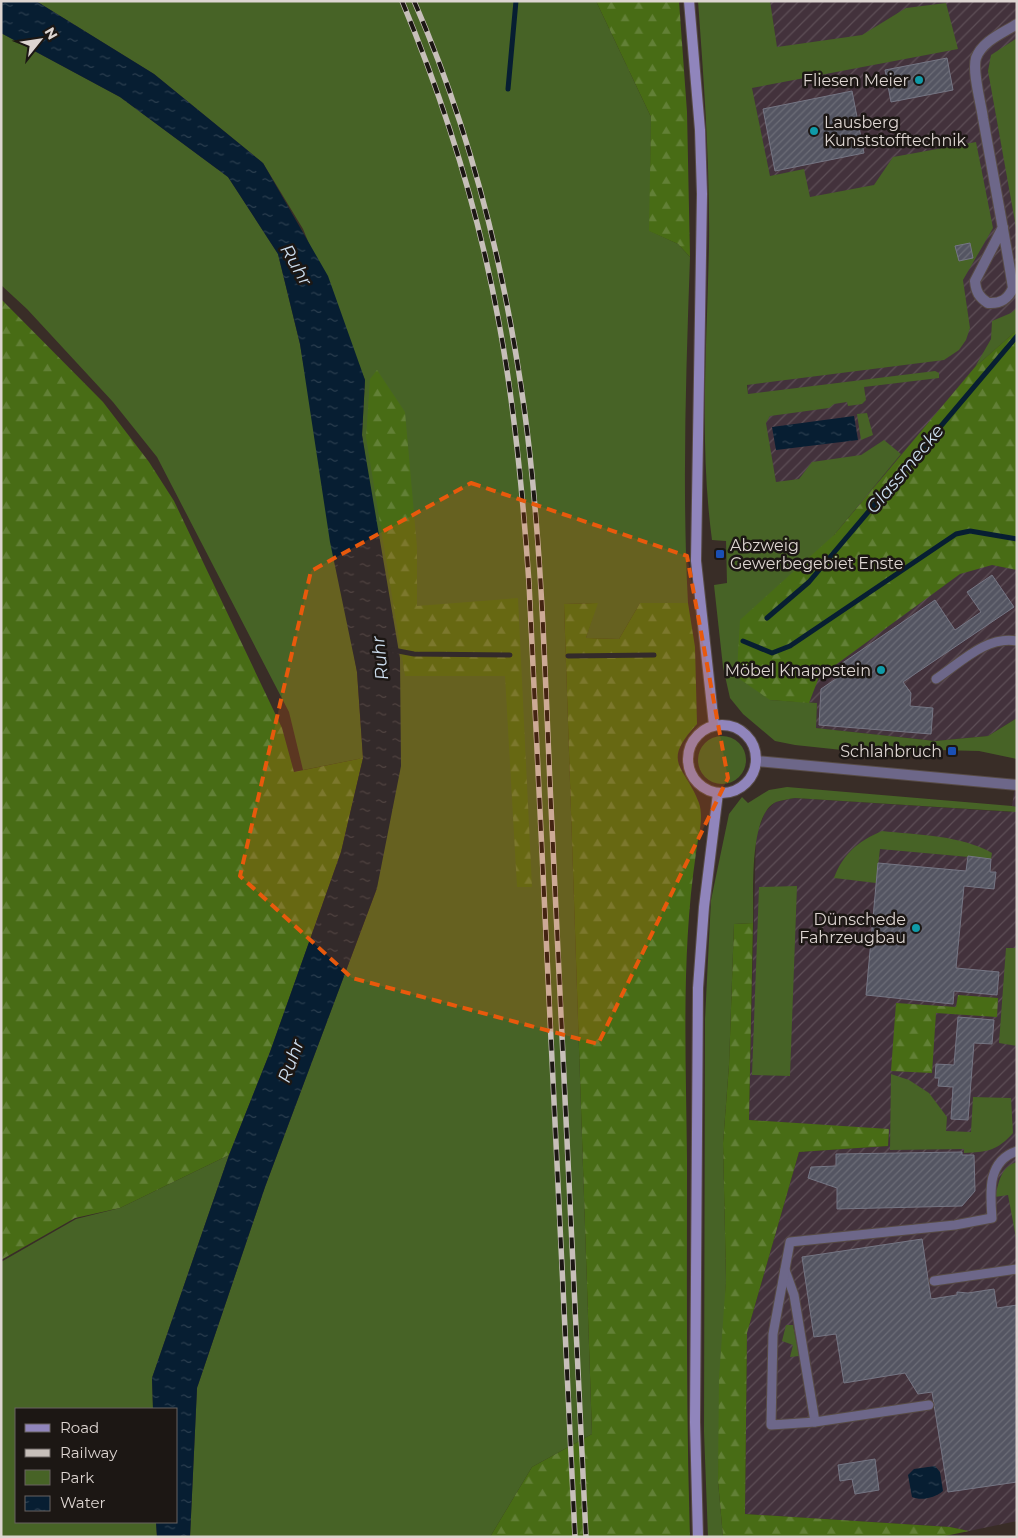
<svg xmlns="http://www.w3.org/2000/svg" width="1018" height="1538" viewBox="0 0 1018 1538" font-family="Montserrat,sans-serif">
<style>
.industrial{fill:url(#industrial-furrows)}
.green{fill:#476326}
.forest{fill:url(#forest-firs)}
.water{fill:url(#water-ripples)}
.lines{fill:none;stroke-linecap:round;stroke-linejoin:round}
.stream{stroke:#071e32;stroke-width:5}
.building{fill:url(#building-hatch);stroke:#757684}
.service-casing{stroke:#574b46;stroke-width:11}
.minor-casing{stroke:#574b46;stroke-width:12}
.secondary-casing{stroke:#574b46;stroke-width:12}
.service{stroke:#6d6789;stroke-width:9}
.minor{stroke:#6d6789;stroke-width:10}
.secondary{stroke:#9085bc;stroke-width:10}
.rail-casing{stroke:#c7bfba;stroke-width:5.5}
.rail{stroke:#1c1714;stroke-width:4;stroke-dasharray:11;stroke-linecap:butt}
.marked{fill:#e8590c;fill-opacity:0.2;stroke:#e8590c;stroke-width:4;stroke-dasharray:10 6;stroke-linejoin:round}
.culture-dot{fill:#0f9aa8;stroke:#1c1714;stroke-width:2}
.transit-dot{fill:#1a4fb4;stroke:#1c1714;stroke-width:2}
.labels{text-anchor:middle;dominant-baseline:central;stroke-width:5;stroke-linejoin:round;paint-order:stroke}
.poi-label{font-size:16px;fill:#ddd5d1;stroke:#1c1714;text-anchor:end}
.water-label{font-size:18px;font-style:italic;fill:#cde;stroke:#1c1714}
</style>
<defs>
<pattern id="industrial-furrows" width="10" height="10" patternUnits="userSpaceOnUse" patternTransform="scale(1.25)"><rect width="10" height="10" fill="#43323c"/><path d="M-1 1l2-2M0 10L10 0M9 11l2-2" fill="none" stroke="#5e4f57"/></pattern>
<pattern id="forest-firs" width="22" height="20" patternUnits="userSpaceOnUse" patternTransform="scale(1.25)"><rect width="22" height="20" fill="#486c15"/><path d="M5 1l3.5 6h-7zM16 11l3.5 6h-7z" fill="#628036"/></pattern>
<pattern id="water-ripples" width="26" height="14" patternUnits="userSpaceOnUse" patternTransform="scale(1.25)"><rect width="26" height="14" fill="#071e32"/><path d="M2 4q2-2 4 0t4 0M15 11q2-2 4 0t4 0" fill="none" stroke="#2b3e4f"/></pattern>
<pattern id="building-hatch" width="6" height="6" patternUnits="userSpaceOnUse" patternTransform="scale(1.25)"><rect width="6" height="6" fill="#545562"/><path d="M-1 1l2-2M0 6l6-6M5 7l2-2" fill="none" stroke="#6c6d77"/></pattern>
</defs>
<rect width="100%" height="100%" fill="#392d27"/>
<g class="industrial">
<path d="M 725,1 L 1017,1 L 1017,718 L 988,736 L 935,741 L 815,728 L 817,703 L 770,700 L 748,394 Z"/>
<path d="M 1017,774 L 1017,1521 L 969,1531 L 950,1527 L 745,1514 L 747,1333 L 799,1152 L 888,1146 L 889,1130 L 749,1120 L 756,836 L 765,812 L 775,802 L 795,798 L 1011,812 Z"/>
</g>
<g class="green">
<path d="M 36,1 L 596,1 L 651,117 L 650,231 L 678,244 L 690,257 C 686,372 682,488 688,603 L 640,603 L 619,639 L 586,638 L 597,603 L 564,604 L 592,1434 L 532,1467 L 490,1537 L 190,1537 L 197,1388 L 265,1187 L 377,888 L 375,523 L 362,435 L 365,380 L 303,229 L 263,163 L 154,74 Z"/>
<path d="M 698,1 L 770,1 L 777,47 L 862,35 L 906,8 L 946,3 L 958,49 L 752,88 L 770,176 L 804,169 L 810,197 L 874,185 L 893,157 L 976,142 L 993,228 L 963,280 L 970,328 L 966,340 L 959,350 L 944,360 L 747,385 L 748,394 L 935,371 L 939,373 L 939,378 L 864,387 L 866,400 L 862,404 L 848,406 L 847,402 L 834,404 L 829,408 L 770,416 L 766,423 L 776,482 L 799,479 L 812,462 L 861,455 L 884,440 L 901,454 L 834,535 L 770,700 L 817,703 L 816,728 L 935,741 L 988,736 L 1017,718 L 1017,759 L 979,751 L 938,750 L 889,755 L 795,745 L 775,741 L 743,714 L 730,698 L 723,667 L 714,585 L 727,583 L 726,541 L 712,540 C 699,443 707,344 709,246 C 710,164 704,83 698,1 Z"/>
<path d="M 1,33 L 120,97 L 228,177 L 278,254 L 300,344 L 357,672 L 363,758 L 303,770 L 289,712 L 157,457 L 113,402 L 27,309 L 1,285 Z"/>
<path d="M 1017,38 L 1017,233 L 988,71 L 991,55 Z"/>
<path d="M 1017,308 L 1017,330 L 975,367 L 991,339 L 992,321 L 1011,313 Z"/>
<path d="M 867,413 L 873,435 L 861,440 L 857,414 Z"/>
<circle cx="722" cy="760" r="24"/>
<path d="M 787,787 L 1012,806 L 1017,807 L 1017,812 L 795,798 C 789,799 782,800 776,802 C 748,815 754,896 753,923 L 734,924 L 729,1065 L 723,1143 L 726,1280 L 718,1481 L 723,1537 L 708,1537 L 704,1432 L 705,1019 L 711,900 L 729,814 L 742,797 L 748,803 L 769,790 Z"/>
<path d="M 882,831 C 917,835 961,835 992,853 L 991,859 L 880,849 L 876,883 L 834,878 C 843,854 858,841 882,831 Z"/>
<path d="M 797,886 L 790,1076 L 752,1075 L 759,887 Z"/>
<path d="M 1006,948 L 1017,948 L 1017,1046 L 999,1043 Z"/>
<path d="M 891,1074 L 909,1080 L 929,1093 L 947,1117 L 946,1131 L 971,1132 L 973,1097 L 1011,1098 L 1013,1133 C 997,1151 987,1152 964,1153 L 964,1149 L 890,1150 Z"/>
<path d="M 229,1155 L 152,1378 L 153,1409 L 16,1409 L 16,1522 L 156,1522 L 157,1537 L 1,1537 L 1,1262 L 76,1219 L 120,1208 Z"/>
<path d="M 1017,1162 L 1017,1238 L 1016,1238 L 1008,1195 L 995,1197 C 999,1183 1000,1167 1017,1162 Z"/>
<path d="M 786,1325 L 793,1325 L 799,1356 L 790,1357 L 793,1345 L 782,1341 Z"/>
</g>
<g class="forest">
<path d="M 596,1 L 679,1 L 687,112 L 690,257 L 678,244 L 649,231 L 651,117 Z"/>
<path d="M 1,299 L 103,402 L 149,462 L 174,501 L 282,728 L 294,772 L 363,758 L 341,852 L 270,1052 L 229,1155 L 120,1208 L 75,1218 L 1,1260 Z"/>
<path d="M 1017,330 L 1017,570 L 992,565 L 960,574 L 819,677 L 809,703 L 770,700 L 741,680 L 737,671 L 740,620 L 834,535 L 975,367 Z"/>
<path d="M 377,370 L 405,412 L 417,547 L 417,606 L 518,598 L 532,887 L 517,887 L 505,676 L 405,676 L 366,437 L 370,379 Z"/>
<path d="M 598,603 L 586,638 L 619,639 L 640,603 L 688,603 L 695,647 L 697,724 C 660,764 685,765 699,803 C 704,818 698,838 696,853 C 681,954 686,1057 687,1159 C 687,1285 686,1411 690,1537 L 490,1537 L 532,1467 L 592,1434 L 564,604 Z"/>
<path d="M 753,923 L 749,1120 L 889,1129 L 888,1146 L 799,1152 L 747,1333 L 745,1514 L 950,1527 L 969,1531 L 940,1537 L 723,1537 L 718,1481 L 719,1378 L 726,1280 L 723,1143 L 729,1065 L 734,924 Z"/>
<path d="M 958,995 L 998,998 L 997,1017 L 936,1013 L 932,1073 L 891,1071 L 896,1003 L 956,1007 Z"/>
</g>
<g class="water">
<path d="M 1,1 L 36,1 L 154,74 L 263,163 L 328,276 L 365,380 L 362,435 L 400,658 L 401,766 L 377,888 L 265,1187 L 197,1388 L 190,1537 L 157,1537 L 156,1522 L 176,1522 L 176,1409 L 153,1409 L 152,1378 L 229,1155 L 270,1052 L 341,852 L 363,758 L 357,672 L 330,542 L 300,344 L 278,254 L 228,177 L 120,97 L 1,33 Z"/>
<path d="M 854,416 L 858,440 L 776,450 L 772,427 Z"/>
<path d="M 935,1466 L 940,1472 L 943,1491 C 935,1498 921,1501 912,1497 L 908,1475 L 914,1469 Z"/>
</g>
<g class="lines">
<g class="stream">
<path d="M 508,89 L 516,1"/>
<path d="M 767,618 L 809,582 L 1017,336"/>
<path d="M 743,641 L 772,653 L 790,646 L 956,534 L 970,531 L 1017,539"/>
<path d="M 393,650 L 414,654 L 510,655"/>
<path d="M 568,656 L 654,655"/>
</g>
</g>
<g class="building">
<path d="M 947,58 L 953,90 L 891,102 L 885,70 Z"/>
<path d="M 852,91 L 864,153 L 775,171 L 763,109 Z"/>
<path d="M 970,243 L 973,258 L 959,261 L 955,246 Z"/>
<path d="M 992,575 L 1014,607 L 903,682 L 911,693 L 910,706 L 933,708 L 931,734 L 819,725 L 821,689 L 843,674 L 838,666 L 935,600 L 955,630 L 981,612 L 967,592 Z"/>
<path d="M 968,856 L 991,859 L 990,872 L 996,872 L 994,889 L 964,886 L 956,968 L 999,972 L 997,995 L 954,991 L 953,1004 L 866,995 L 878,863 L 966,871 Z"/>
<path d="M 958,1017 L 994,1020 L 992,1044 L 974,1043 L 968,1120 L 951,1119 L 953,1087 L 938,1086 L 939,1078 L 935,1078 L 936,1064 L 954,1065 Z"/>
<path d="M 962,1152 L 962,1155 L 974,1155 L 975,1191 L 962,1206 L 837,1209 L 837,1188 L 808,1178 L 811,1167 L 836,1166 L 836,1154 Z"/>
<path d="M 922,1239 L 931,1299 L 957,1295 L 957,1292 L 968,1293 L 994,1289 L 997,1308 L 1017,1305 L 1017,1482 L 948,1492 L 932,1392 L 918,1394 L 905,1373 L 844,1383 L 836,1334 L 814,1337 L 802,1257 Z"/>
<path d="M 875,1459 L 879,1490 L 855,1494 L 852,1479 L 840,1481 L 838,1465 Z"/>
</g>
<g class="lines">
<defs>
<g id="service">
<path d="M 936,679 C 960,663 987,635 1017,641"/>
<path d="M 785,1270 L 794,1295 L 815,1422"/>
<path d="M 934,1281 L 1017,1269"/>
<path d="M 929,1405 L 815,1422 L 771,1425 L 773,1334 L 790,1242 L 955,1225 L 992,1218 C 990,1192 987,1161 1017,1151"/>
</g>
<g id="minor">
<path d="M 1003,227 L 975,281 C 976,292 979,297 988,303 C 1001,304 1008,299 1013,288 C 1004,231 993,175 983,118 C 981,103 972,72 976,58 C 982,41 1003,33 1017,24"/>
<path d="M 756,761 L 1017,785"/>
</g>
<g id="secondary">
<path d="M 689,1 L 700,130 L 702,194 L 696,561 L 714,725"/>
<circle cx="722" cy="759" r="34"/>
<path d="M 698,1537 L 695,1422 L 698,988 L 704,907 L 718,793"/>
</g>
</defs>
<use href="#service" class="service-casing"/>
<use href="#minor" class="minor-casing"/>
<use href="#secondary" class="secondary-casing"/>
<use href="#service" class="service"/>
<use href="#minor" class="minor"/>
<use href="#secondary" class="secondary"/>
<defs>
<g id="rail">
<path d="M 402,1 C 445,104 479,213 499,323 C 515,409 523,496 529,583 L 575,1537"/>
<path d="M 414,1 C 470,129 505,269 524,407 C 543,546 545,687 552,827 C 564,1064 574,1300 586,1537"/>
</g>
</defs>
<use href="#rail" class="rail-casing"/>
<use href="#rail" class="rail"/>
</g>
<path class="marked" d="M 471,483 L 687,556 L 728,778 L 598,1044 L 352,978 L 240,876 L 311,571 Z"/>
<g class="culture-dot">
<circle cx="919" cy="80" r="5"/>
<circle cx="814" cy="131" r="5"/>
<circle cx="881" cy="670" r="5"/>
<circle cx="916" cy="928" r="5"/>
</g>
<g class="transit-dot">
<rect x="715" y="549" width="10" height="10" rx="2.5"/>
<rect x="947" y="746" width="10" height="10" rx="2.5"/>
</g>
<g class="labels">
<g class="poi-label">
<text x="909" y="80">Fliesen Meier</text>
<text x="824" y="122" text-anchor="start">Lausberg<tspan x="824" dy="18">Kunststofftechnik</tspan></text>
<text x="730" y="545" text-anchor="start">Abzweig<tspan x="730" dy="18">Gewerbegebiet Enste</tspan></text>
<text x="871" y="670">Möbel Knappstein</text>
<text x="942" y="751">Schlahbruch</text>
<text x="906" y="919">Dünschede<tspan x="906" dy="18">Fahrzeugbau</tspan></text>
</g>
<g class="water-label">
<text transform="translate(296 265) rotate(60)">Ruhr</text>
<text transform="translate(905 469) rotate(-50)">Glassmecke</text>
<text transform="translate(380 658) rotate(-96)">Ruhr</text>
<text transform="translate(291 1061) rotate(-70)">Ruhr</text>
</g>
</g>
<rect width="1018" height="1538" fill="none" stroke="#ddd5d1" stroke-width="5"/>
<rect x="15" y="1408" width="162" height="115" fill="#1c1714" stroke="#696360"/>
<rect x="25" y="1424" width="25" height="8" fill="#9085bc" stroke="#696360"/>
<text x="60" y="1433" font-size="15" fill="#ddd5d1">Road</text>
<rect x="25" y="1449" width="25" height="8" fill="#c7bfba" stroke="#696360"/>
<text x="60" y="1458" font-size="15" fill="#ddd5d1">Railway</text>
<rect x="25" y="1470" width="25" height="15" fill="#476326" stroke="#696360"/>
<text x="60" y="1483" font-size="15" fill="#ddd5d1">Park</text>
<rect x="25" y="1496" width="25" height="15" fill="url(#water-ripples)" stroke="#696360"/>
<text x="60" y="1508" font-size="15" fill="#ddd5d1">Water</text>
<g transform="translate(40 40) rotate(60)" stroke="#1c1714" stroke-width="4" paint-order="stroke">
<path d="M0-4L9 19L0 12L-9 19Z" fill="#ddd5d1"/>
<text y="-8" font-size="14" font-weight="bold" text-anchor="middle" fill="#ddd5d1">N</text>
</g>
</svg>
